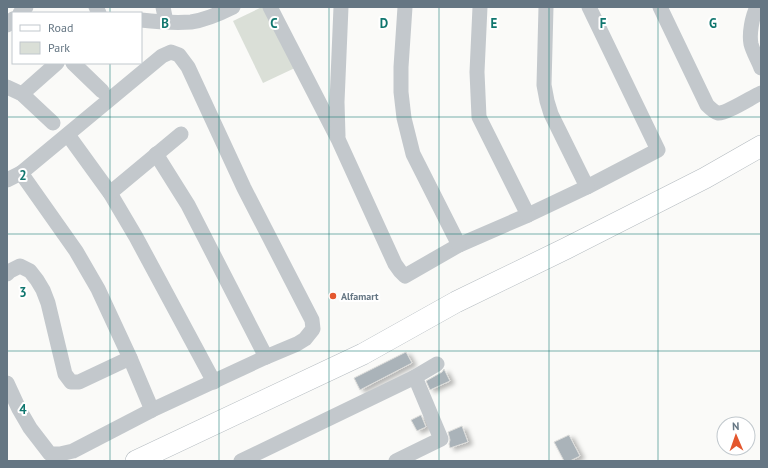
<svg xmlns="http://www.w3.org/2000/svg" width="768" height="468" viewBox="0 0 768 468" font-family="'PT Sans',sans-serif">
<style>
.green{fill:#dadfd7}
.building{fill:#aab3b9;stroke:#dcdcda;filter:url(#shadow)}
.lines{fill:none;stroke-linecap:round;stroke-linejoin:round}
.secondary-casing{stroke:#b3babf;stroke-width:22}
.street{stroke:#c3c8cc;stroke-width:15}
.secondary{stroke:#fff;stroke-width:21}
.grid{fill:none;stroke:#0f766e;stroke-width:1;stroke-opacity:0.55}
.poi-dot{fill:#e4572e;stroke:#fff;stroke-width:1.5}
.labels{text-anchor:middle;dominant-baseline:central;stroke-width:4;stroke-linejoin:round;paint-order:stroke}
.poi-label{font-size:10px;font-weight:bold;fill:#657683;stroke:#fff;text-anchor:start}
.grid-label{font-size:13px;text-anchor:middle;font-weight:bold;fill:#0f766e;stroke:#fff;stroke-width:4;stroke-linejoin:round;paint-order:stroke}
</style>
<defs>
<filter id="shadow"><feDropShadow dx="4.5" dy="2.5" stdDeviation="2" flood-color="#0004"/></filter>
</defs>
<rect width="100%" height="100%" fill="#fafaf8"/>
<path class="green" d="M 262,7 L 267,7 L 297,67 L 263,83 L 233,21 Z"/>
<g class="building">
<path d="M 406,352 L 412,363 L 360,390 L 354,378 Z"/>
<path d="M 444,369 L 450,381 L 430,390 L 426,381 L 442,372 Z"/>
<path d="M 421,415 L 426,427 L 417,431 L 411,420 Z"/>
<path d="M 462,426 L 468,442 L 450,448 L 449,444 L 450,440 L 448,432 Z"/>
<path d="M 569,435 L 580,456 L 570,461 L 564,461 L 554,442 Z"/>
</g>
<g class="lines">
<defs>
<path id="secondary" d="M 136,461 L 363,354 L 456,302 L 567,248 L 705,178 L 761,146"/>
</defs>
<use href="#secondary" class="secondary-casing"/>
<g class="street">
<path d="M 96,7 L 99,13"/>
<path d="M 163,7 L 166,22"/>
<path d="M 270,7 L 338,139 L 395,264 L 400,271 L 405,276 L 459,245 L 528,215 L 587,187 L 658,150 L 589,7"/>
<path d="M 405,7 L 401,67 L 401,92 L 404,118 L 413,154 L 459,245"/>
<path d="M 480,7 L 477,72 L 479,117 L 528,215"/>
<path d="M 546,7 L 544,85 L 547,101 L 551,114 L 587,187"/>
<path d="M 660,7 L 707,105 C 710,108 714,112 718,113 C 726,114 752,97 761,93"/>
<path d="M 757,7 C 752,17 749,34 751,44 C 753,52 758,60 761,68"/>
<path d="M 20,13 L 26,7"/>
<path d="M 141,20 C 158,22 175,23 191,22 C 205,20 221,13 233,7"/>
<path d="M 7,25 L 13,19"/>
<path d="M 73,63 L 102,91"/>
<path d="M 7,87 L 22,94 L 53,123"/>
<path d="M 22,94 L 57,63"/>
<path d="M 68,135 L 110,193 L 136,237 L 214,382"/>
<path d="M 338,136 L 337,102 L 341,7"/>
<path d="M 156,154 L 188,205 L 266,357"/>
<path d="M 21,173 L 76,251 L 98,289 L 130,358 L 152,410"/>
<path d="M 7,180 L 21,173 L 162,56 L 171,52 L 179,55 L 188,67 L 244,188 L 312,320 L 313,329 L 305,339 L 297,344 L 266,357 L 152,410 L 73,451 L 60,454 L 50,454 L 30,428 L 19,409 L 7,383"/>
<path d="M 110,193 L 181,134"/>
<path d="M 7,274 L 10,271 L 20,266 L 30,271 L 37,280 L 43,290 L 48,303 L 65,374 L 71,382 L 79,382 L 130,358"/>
<path d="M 241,461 L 415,377 L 437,364"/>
<path d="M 396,461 L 441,439 L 415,377"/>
</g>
<use href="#secondary" class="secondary"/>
</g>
<path class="grid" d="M 110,7 L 110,13M 219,7 L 219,461M 329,7 L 329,461M 439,7 L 439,461M 549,7 L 549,461M 658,7 L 658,461M 110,63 L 110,461M 7,117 L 761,117M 7,234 L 761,234M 7,351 L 761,351"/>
<circle class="poi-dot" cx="333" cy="296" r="4"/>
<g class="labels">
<g class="poi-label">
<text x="341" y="296">Alfamart</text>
</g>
</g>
<g class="grid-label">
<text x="165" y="28">B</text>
<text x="274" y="28">C</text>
<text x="384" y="28">D</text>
<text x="494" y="28">E</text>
<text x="603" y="28">F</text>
<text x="713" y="28">G</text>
<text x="23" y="180">2</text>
<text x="23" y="297">3</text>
<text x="23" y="414">4</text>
</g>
<rect width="768" height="468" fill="none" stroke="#657683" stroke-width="16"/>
<rect x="12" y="12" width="130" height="52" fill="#ffffff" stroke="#c1c8cd"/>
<rect x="20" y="25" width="20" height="6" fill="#ffffff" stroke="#c1c8cd"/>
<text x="48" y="32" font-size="12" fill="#657683">Road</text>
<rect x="20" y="42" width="20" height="12" fill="#dadfd7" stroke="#c1c8cd"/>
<text x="48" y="52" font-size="12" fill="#657683">Park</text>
<g transform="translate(736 436) rotate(358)"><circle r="19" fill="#ffffff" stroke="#c1c8cd"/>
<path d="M0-3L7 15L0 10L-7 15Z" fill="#e4572e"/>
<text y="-6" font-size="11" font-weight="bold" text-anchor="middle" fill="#657683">N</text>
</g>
</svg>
